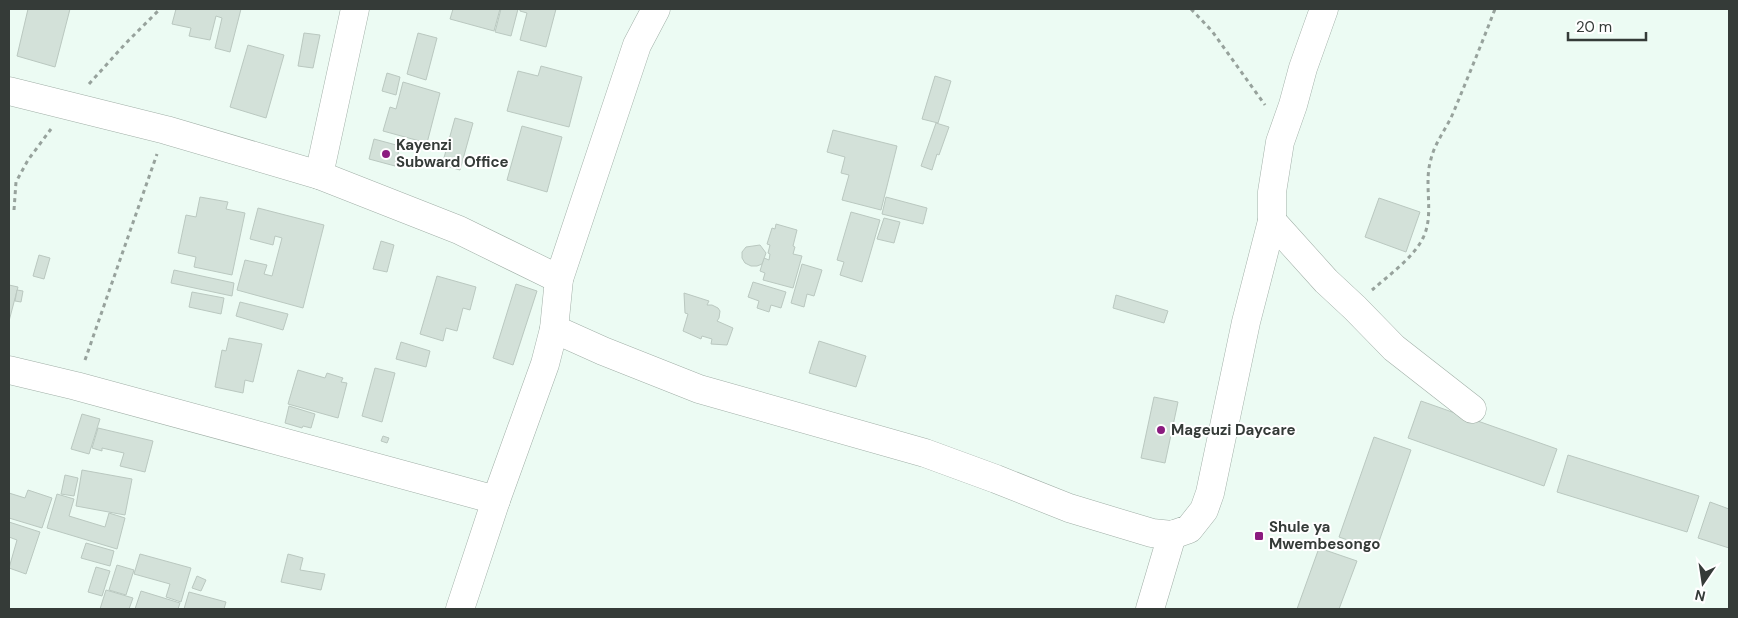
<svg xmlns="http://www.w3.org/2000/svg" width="1738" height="618" viewBox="0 0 1738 618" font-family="'DM Sans',sans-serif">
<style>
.building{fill:#d3e1d9;stroke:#bac8c0}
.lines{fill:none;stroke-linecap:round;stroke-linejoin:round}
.minor-casing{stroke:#a1afa7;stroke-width:29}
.path{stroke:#97a29c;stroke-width:3;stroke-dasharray:4 4;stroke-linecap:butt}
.minor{stroke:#fff;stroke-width:28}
.poi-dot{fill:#8b1b7f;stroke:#fff;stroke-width:2}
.labels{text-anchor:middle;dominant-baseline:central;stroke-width:4;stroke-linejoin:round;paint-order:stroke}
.poi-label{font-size:15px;font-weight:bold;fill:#353b38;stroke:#fff;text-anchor:start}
</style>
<rect width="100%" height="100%" fill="#ecfbf3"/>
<g class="building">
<path d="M 28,9 L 70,9 L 55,67 L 17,56 Z"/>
<path d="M 176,9 L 241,9 L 230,52 L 215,48 L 222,18 L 216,16 L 210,40 L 189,36 L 191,28 L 172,24 Z"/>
<path d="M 453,9 L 500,9 L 494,31 L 450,19 Z"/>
<path d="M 501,9 L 518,9 L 511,36 L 495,32 Z"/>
<path d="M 520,9 L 556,9 L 546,47 L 520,40 L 527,13 L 520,11 Z"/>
<path d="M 304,33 L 320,35 L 313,68 L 298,66 Z"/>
<path d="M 418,33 L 437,38 L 426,80 L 407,74 Z"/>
<path d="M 248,45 L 284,55 L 266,118 L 230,107 Z"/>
<path d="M 541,66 L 582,77 L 569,127 L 507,111 L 518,71 L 538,76 Z"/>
<path d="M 387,73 L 400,77 L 396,95 L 382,91 Z"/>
<path d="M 935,76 L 951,81 L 938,123 L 922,119 Z"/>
<path d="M 403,82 L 440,93 L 427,143 L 383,131 L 390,107 L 396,109 Z"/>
<path d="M 455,118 L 473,123 L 460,170 L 442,165 Z"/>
<path d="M 936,123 L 949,127 L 939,155 L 937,154 L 932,170 L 921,166 Z"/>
<path d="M 522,126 L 562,137 L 547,192 L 507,180 Z"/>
<path d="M 833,130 L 897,146 L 881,210 L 842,200 L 849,175 L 841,173 L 845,157 L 827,152 Z"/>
<path d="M 374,139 L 400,146 L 395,166 L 369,159 Z"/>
<path d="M 200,197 L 228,202 L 226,209 L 245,213 L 232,275 L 194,267 L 196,257 L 178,253 L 186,215 L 196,217 Z"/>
<path d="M 886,197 L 927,208 L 923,224 L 882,214 Z"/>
<path d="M 1379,198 L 1420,212 L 1406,252 L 1365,237 Z"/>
<path d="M 258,208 L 324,225 L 303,308 L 237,290 L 245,260 L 267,265 L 264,274 L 272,276 L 282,238 L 275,236 L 273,245 L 250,239 Z"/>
<path d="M 851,212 L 880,220 L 862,282 L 840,275 L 844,262 L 837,260 Z"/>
<path d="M 884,218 L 900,222 L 894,243 L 877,239 Z"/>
<path d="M 776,224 L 797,230 L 793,246 L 795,247 L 793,254 L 802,256 L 793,288 L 763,280 L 765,273 L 760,271 L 764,258 L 769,260 L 770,254 L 768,253 L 770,245 L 767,244 L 772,228 L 775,229 Z"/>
<path d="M 381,241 L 394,245 L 387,272 L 373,269 Z"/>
<path d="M 760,245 L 766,253 L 762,264 L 757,266 L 751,266 L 745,263 L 742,258 L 742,252 L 746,247 Z"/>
<path d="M 39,255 L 50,258 L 44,279 L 33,276 Z"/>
<path d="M 802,264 L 822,270 L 814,296 L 807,294 L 804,307 L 791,303 Z"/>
<path d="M 174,270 L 234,283 L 232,296 L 171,283 Z"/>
<path d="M 437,276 L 476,287 L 470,310 L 463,308 L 457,331 L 446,328 L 443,341 L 420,334 Z"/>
<path d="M 753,282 L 786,292 L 781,308 L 771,305 L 769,312 L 757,308 L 759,301 L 748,297 Z"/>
<path d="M 516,284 L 537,291 L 513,365 L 493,358 Z"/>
<path d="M 9,285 L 18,287 L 9,321 Z"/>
<path d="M 17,290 L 23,291 L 21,302 L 15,301 Z"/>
<path d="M 192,292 L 224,298 L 221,314 L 189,307 Z"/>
<path d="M 684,293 L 709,301 L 707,305 L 712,305 L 718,308 L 720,311 L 719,318 L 717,321 L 733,328 L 727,345 L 711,344 L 712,339 L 702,336 L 701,339 L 683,331 L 688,314 L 685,313 Z"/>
<path d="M 1116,295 L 1168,311 L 1164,323 L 1113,308 Z"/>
<path d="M 240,302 L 288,314 L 283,330 L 236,316 Z"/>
<path d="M 229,338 L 262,344 L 253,382 L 245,380 L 243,393 L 215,387 L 222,350 L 226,351 Z"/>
<path d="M 819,341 L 866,356 L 856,387 L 809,373 Z"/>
<path d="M 401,342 L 430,351 L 426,367 L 396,359 Z"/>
<path d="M 375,368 L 395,373 L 382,422 L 362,416 Z"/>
<path d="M 298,370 L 325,378 L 327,373 L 343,378 L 341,382 L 347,383 L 338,418 L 288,404 Z"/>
<path d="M 1154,397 L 1178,402 L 1165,463 L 1141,458 Z"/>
<path d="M 1421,401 L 1557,449 L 1544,486 L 1408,438 Z"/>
<path d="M 289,406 L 315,414 L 311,428 L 303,426 L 302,428 L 285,423 Z"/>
<path d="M 82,414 L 100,419 L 89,454 L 71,449 Z"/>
<path d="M 98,428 L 153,441 L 145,472 L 120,466 L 124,453 L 102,448 L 102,451 L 92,448 Z"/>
<path d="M 383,436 L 389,438 L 387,443 L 381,441 Z"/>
<path d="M 1374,437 L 1411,450 L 1376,550 L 1339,537 Z"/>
<path d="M 1568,455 L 1699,496 L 1687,532 L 1557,492 Z"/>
<path d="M 82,470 L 132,479 L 125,515 L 76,506 Z"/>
<path d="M 65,475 L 78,478 L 74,496 L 61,494 Z"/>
<path d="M 28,490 L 52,498 L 42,528 L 9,518 L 9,493 L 25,498 Z"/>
<path d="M 57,494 L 74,499 L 69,516 L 105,527 L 109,513 L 125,518 L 117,549 L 47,528 Z"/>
<path d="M 1710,502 L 1729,509 L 1729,548 L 1698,538 Z"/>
<path d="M 9,522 L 40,532 L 26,574 L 9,568 L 17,540 L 9,537 Z"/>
<path d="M 86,543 L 114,551 L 110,566 L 81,558 Z"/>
<path d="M 1319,548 L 1357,561 L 1339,609 L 1297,609 Z"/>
<path d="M 140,554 L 191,568 L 181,602 L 166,597 L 170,584 L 134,574 Z"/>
<path d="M 288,554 L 303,558 L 300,570 L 325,574 L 321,590 L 281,582 Z"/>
<path d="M 117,565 L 134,570 L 126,595 L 109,590 Z"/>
<path d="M 96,567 L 110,571 L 102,596 L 88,592 Z"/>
<path d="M 197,576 L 206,580 L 201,591 L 192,588 Z"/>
<path d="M 106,590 L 133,598 L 129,609 L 100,609 Z"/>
<path d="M 141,591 L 180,603 L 178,609 L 135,609 Z"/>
<path d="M 189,592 L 226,602 L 224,609 L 184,609 Z"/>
</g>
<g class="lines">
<defs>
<g id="minor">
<path d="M 9,91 L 166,130 L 319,175 L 459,230 L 559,279"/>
<path d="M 319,175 L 355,9"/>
<path d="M 1272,221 L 1326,281 L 1355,308 L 1394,348 L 1472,409"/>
<path d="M 554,329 L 603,351 L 699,389 L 925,453 L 996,479 L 1069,508 L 1152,533 L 1172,535 L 1189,529 L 1204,510 L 1210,493 L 1246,322 L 1272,221 L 1272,192 L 1280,142 L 1293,105 L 1303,68 L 1324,9"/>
<path d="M 9,370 L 76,386 L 496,500"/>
<path d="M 460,609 L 496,500 L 545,364 L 554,329 L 559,279 L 637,45 L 656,9"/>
<path d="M 1150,609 L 1172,535"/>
</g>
</defs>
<use href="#minor" class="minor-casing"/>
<g class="path">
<path d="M 1191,9 L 1212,31 L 1265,105"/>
<path d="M 89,84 L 126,43 L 160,9"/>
<path d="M 14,210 L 16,182 L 28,160 L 51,129"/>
<path d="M 1372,290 C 1388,276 1414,257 1423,238 C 1435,214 1423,185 1431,159 C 1435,142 1447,128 1454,111 C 1468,77 1482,43 1495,9"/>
<path d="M 85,360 L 157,154"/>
</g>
<use href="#minor" class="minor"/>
</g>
<g class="poi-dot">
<circle cx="386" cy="154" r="5"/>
<circle cx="1161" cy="430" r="5"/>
<rect x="1254" y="531" width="10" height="10" rx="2.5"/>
</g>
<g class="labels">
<g class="poi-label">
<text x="396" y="145">Kayenzi<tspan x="396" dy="17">Subward Office</tspan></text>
<text x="1171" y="430">Mageuzi Daycare</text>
<text x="1269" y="527">Shule ya<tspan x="1269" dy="17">Mwembesongo</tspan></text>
</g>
</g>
<rect width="1738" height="618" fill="none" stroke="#353b38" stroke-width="20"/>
<g transform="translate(1703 583) rotate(193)" stroke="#ffffff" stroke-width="4" paint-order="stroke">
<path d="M0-4L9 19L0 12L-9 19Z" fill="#353b38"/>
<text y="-8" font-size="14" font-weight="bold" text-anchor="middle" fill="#353b38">N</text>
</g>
<path d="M1568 32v8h78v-8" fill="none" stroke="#353b38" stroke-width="2.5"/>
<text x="1576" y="32" font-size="15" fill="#353b38" stroke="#ffffff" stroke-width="4" paint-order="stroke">20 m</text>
</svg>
